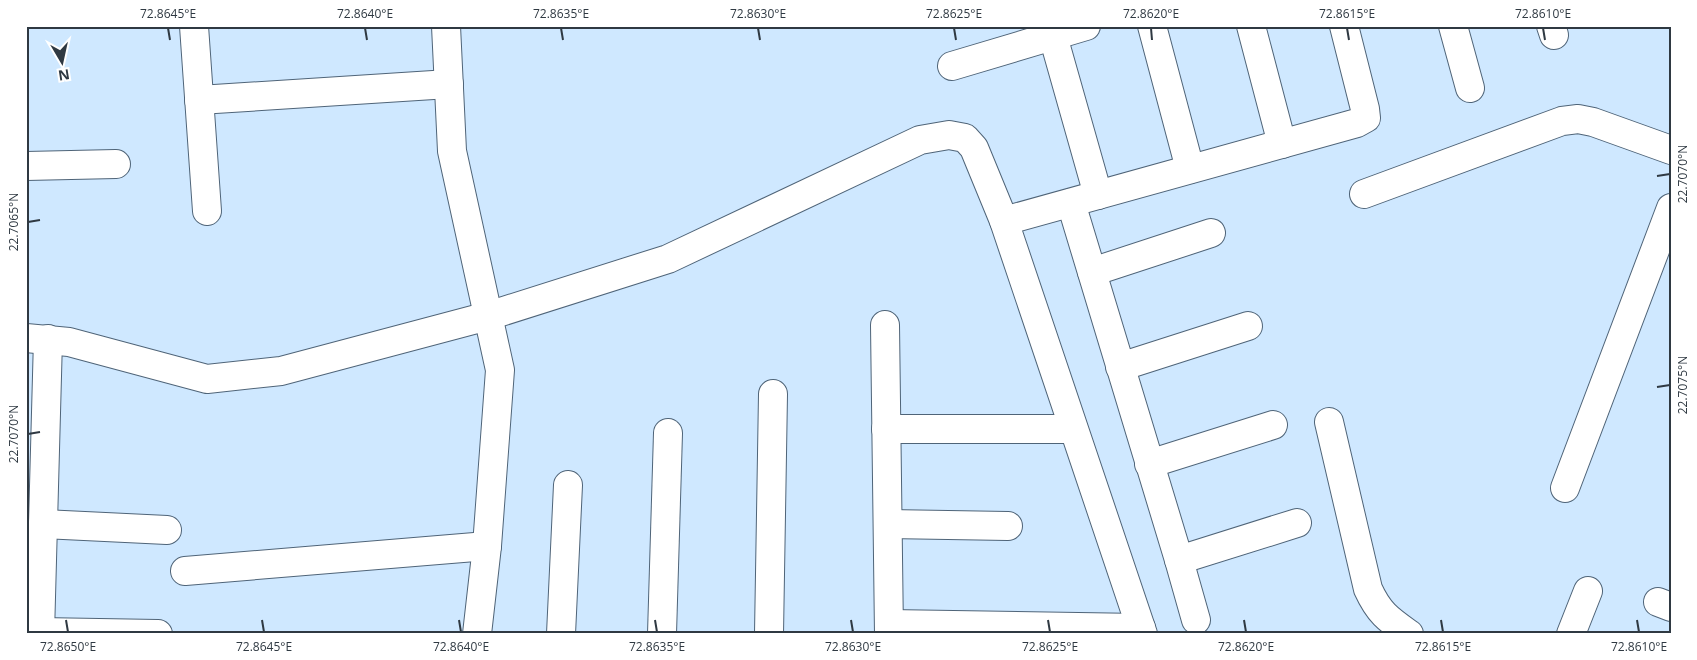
<svg xmlns="http://www.w3.org/2000/svg" width="1697" height="660" viewBox="0 0 1697 660" font-family="'Open Sans',sans-serif">
<style>
.lines{fill:none;stroke-linecap:round;stroke-linejoin:round}
.minor-casing{stroke:#4f6478;stroke-width:30}
.minor{stroke:#fff;stroke-width:28}
.ticks{fill:none;stroke:#2f3942;stroke-width:2}
.neatline{fill:none;stroke:#2f3942;stroke-width:2}
.ticks-label{font-size:12px;text-anchor:middle;fill:#2f3942}
</style>
<rect width="100%" height="100%" fill="#cfe8ff"/>
<g class="lines">
<defs>
<g id="minor">
<path d="M 194,26 L 207,211"/>
<path d="M 446,26 L 452,151 L 500,370 L 487,546 L 477,634"/>
<path d="M 1152,26 L 1190,169"/>
<path d="M 1251,26 L 1282,144"/>
<path d="M 1453,26 L 1470,88"/>
<path d="M 1551,26 L 1554,35"/>
<path d="M 1053,36 L 1098,195"/>
<path d="M 952,66 L 1086,26"/>
<path d="M 199,100 L 449,84"/>
<path d="M 26,166 L 116,164"/>
<path d="M 1364,194 L 1562,121 L 1578,119 L 1593,122 L 1671,150"/>
<path d="M 1071,203 L 1179,560 L 1196,620"/>
<path d="M 1004,221 L 1357,123 L 1366,118 L 1365,109 L 1344,26"/>
<path d="M 1092,272 L 1211,233"/>
<path d="M 885,325 L 889,634"/>
<path d="M 26,338 L 69,342 L 207,379 L 281,371 L 488,316 L 668,259 L 920,140 L 949,135 L 965,138 L 974,148 L 1004,221 L 1143,634"/>
<path d="M 1120,367 L 1248,326"/>
<path d="M 1329,422 L 1368,589 C 1379,613 1388,619 1409,634"/>
<path d="M 886,429 L 1073,429"/>
<path d="M 1149,464 L 1273,425"/>
<path d="M 1565,488 L 1671,208"/>
<path d="M 43,524 L 167,530"/>
<path d="M 888,524 L 1008,526"/>
<path d="M 1179,560 L 1297,523"/>
<path d="M 185,571 L 487,546"/>
<path d="M 1658,602 L 1671,607"/>
<path d="M 889,624 L 1141,628"/>
<path d="M 40,632 L 158,634"/>
<path d="M 40,634 L 48,339"/>
<path d="M 561,634 L 568,485"/>
<path d="M 662,634 L 668,433"/>
<path d="M 769,634 L 773,394"/>
<path d="M 1571,634 L 1588,591"/>
</g>
</defs>
<use href="#minor" class="minor-casing"/>
<use href="#minor" class="minor"/>
</g>
<path class="ticks" d="M 168,28 L 170,40M 365,28 L 367,40M 561,28 L 563,40M 758,28 L 760,40M 954,28 L 956,40M 1151,28 L 1152,40M 1347,28 L 1349,40M 1543,28 L 1545,40M 1657,176 L 1670,174M 28,222 L 40,220M 1657,387 L 1670,385M 28,434 L 40,432M 66,620 L 68,632M 262,620 L 264,632M 459,620 L 461,632M 655,620 L 657,632M 851,620 L 853,632M 1048,620 L 1050,632M 1244,620 L 1246,632M 1441,620 L 1443,632M 1637,620 L 1639,632"/>
<rect width="1697" height="660" fill="none" stroke="#ffffff" stroke-width="55"/>
<g transform="translate(62 62) rotate(171)" stroke="#ffffff" stroke-width="4" paint-order="stroke">
<path d="M0-4L9 19L0 12L-9 19Z" fill="#2f3942"/>
<text y="-8" font-size="14" font-weight="bold" text-anchor="middle" fill="#2f3942">N</text>
</g>
<rect x="28" y="28" width="1642" height="604" class="neatline"/>
<g class="ticks-label">
<text x="168" y="18">72.8645°E</text>
<text x="365" y="18">72.8640°E</text>
<text x="561" y="18">72.8635°E</text>
<text x="758" y="18">72.8630°E</text>
<text x="954" y="18">72.8625°E</text>
<text x="1151" y="18">72.8620°E</text>
<text x="1347" y="18">72.8615°E</text>
<text x="1543" y="18">72.8610°E</text>
<text transform="translate(1683 174) rotate(-90)" y="4">22.7070°N</text>
<text transform="translate(14 222) rotate(-90)" y="4">22.7065°N</text>
<text transform="translate(1683 385) rotate(-90)" y="4">22.7075°N</text>
<text transform="translate(14 434) rotate(-90)" y="4">22.7070°N</text>
<text x="68" y="651">72.8650°E</text>
<text x="264" y="651">72.8645°E</text>
<text x="461" y="651">72.8640°E</text>
<text x="657" y="651">72.8635°E</text>
<text x="853" y="651">72.8630°E</text>
<text x="1050" y="651">72.8625°E</text>
<text x="1246" y="651">72.8620°E</text>
<text x="1443" y="651">72.8615°E</text>
<text x="1639" y="651">72.8610°E</text>
</g>
</svg>
